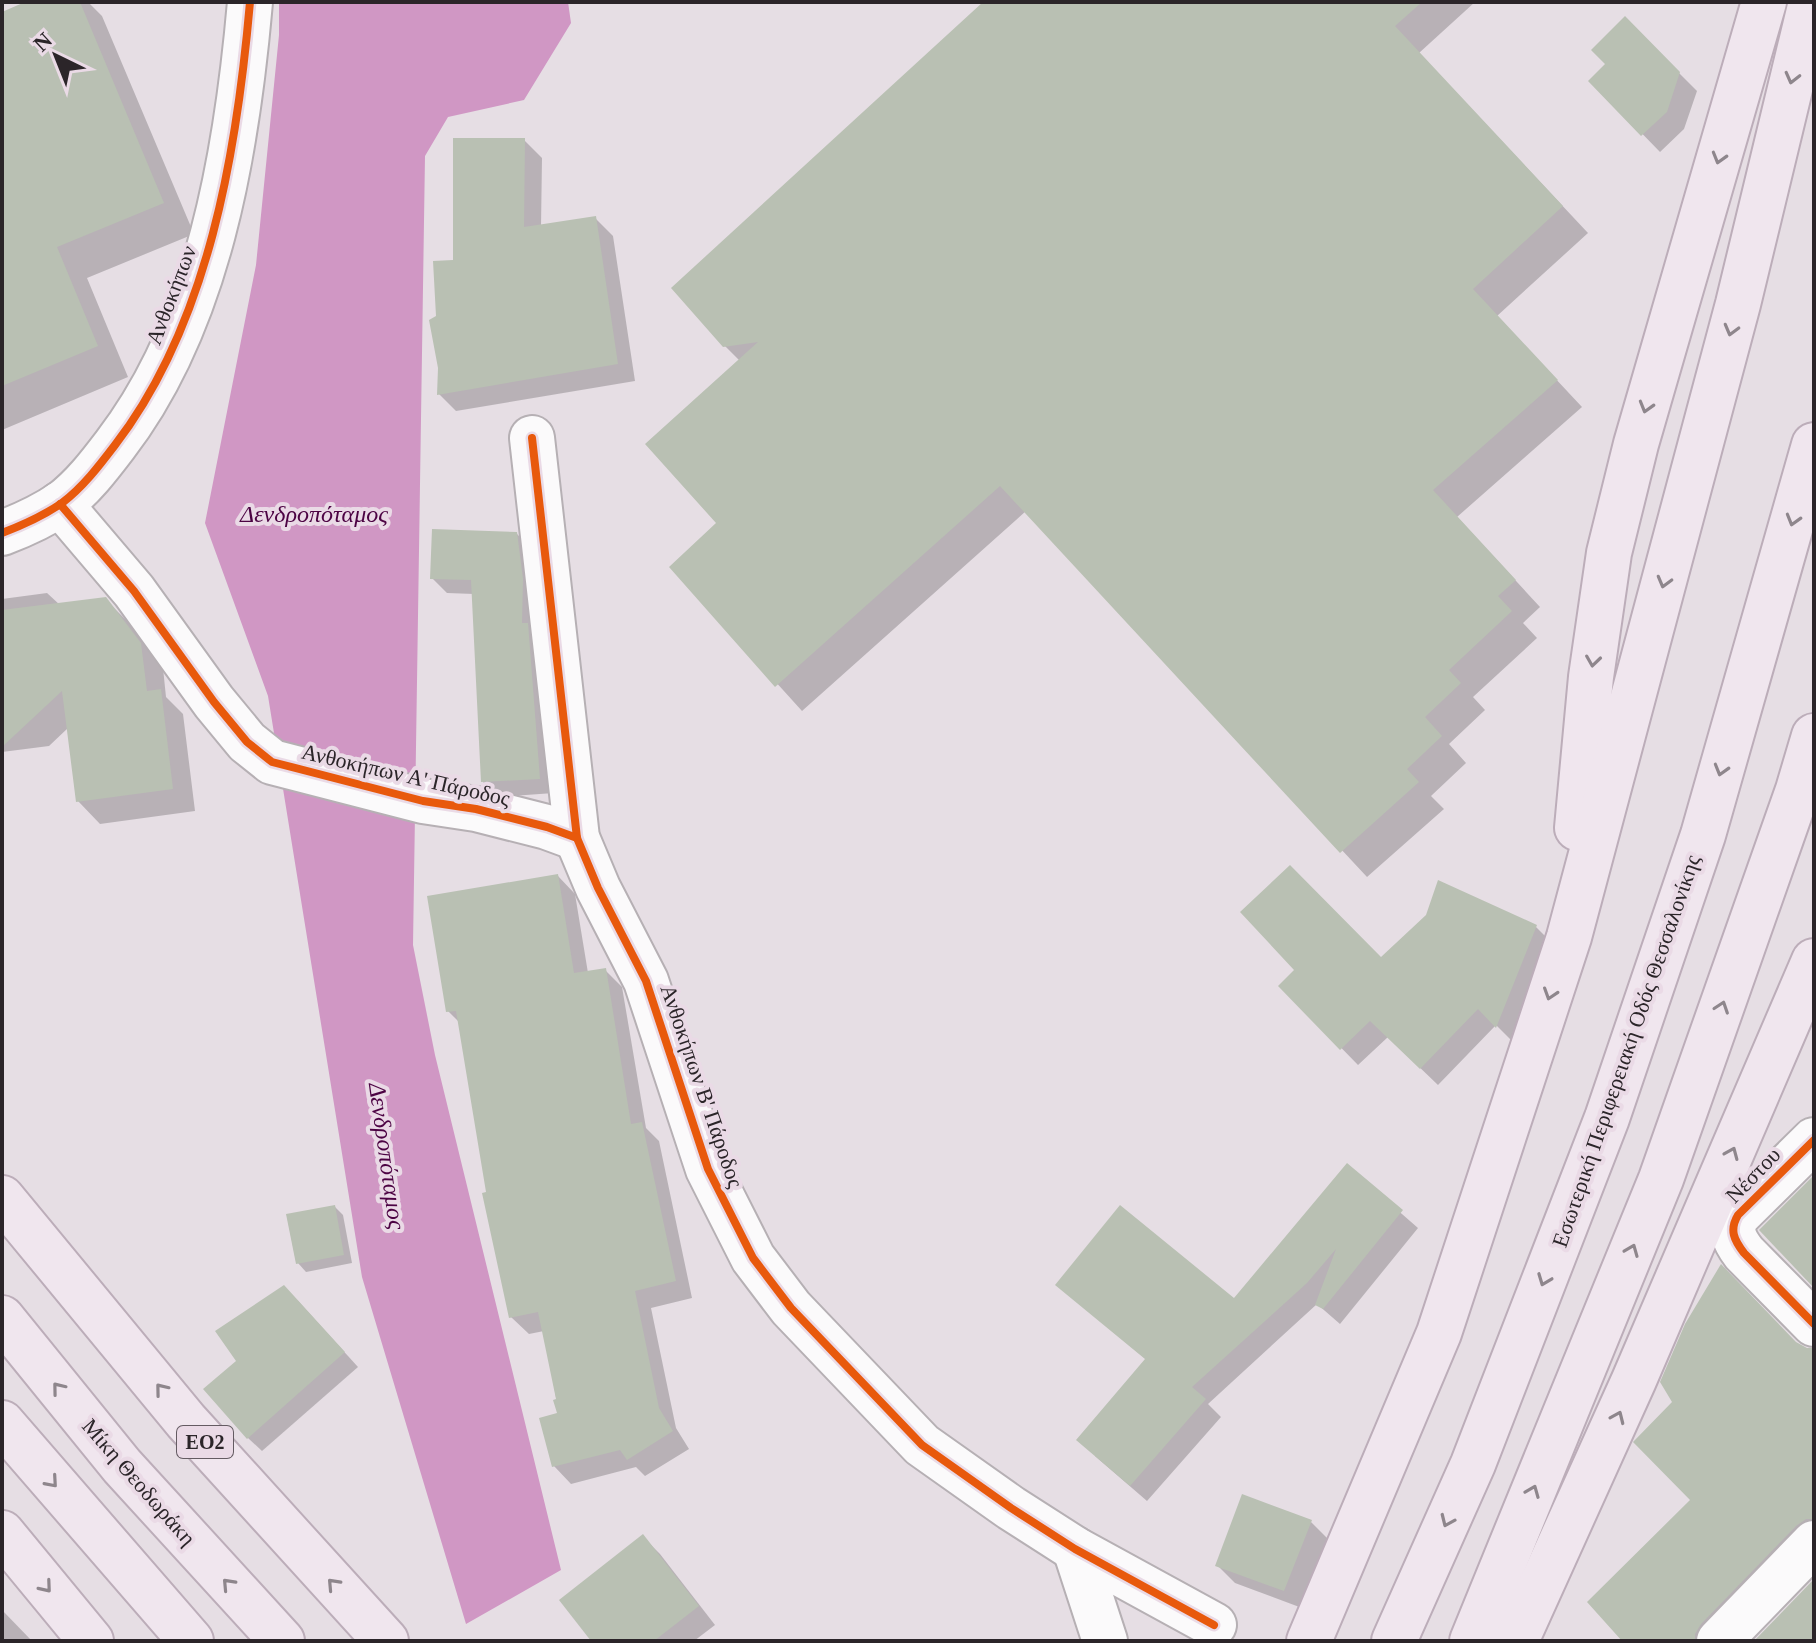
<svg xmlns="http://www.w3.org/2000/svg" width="1816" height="1643" viewBox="0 0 1816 1643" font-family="'Times New Roman',serif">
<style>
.water{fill:#d097c4}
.shadow{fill:#0003}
.building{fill:#b9c0b3}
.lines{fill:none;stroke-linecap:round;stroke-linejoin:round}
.minor-casing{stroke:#b6b0b4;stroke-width:48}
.tertiary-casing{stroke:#b6b0b4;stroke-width:48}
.trunk-casing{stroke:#bcadb9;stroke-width:48}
.minor{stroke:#fbfafb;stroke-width:44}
.tertiary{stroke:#fbfafb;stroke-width:44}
.trunk{stroke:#f0e6ee;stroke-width:44}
.cycleway-casing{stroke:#eadae6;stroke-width:13}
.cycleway{stroke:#e8590c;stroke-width:8}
.oneway{stroke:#8e868c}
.labels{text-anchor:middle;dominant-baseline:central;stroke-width:8;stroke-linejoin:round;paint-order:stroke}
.shield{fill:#eadae6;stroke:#645b62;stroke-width:2}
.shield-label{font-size:20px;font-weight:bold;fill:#2b2529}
.street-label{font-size:22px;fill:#2b2529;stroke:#eadae6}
.water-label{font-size:24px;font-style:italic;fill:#4c0343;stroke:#eadae6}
</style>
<rect width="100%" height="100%" fill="#e6dee4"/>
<path class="water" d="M 279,2 L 568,2 L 571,23 L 524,100 L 448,117 L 425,156 L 413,945 L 435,1055 L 561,1570 L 466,1624 L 362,1277 L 268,696 L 205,523 L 256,265 L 279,35 Z"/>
<g class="shadow">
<path d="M 30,2 L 88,2 L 102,16 L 194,234 L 87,278 L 128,377 L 2,430 L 2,14 Z"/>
<path d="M 986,2 L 1475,2 L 1419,53 L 1588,233 L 1497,316 L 1582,407 L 1457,517 L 1540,607 L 1523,623 L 1537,638 L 1473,697 L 1485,710 L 1449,744 L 1466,763 L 1431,796 L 1444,809 L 1367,877 L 1026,511 L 802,711 L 672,567 L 719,523 L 740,361 L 725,346 Z"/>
<path d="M 1625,19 L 1697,91 L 1684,129 L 1660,152 L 1591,81 L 1608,64 Z"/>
<path d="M 524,140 L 542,158 L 541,227 L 595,218 L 613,236 L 635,381 L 456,411 L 439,394 L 438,317 L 455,261 Z"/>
<path d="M 517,534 L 532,549 L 554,793 L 498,797 L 483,782 L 474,594 L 447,593 L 432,578 Z"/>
<path d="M 47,593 L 60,605 L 105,599 L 128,622 L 163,668 L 166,697 L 183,714 L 195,811 L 100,824 L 78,801 L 68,728 L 49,746 L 2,752 L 2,599 Z"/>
<path d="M 558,876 L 575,894 L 588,973 L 605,970 L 622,987 L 646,1128 L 659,1141 L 692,1298 L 651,1308 L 676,1428 L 689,1449 L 645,1476 L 636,1467 L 571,1484 L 554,1466 L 559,1414 L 544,1331 L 529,1334 L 511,1317 L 461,1024 L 448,1011 Z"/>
<path d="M 1536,927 L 1553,944 L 1514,1043 L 1496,1025 L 1438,1085 L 1388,1037 L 1358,1065 L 1281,986 L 1381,960 Z"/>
<path d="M 1347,1166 L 1418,1228 L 1340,1324 L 1317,1304 L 1208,1404 L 1221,1417 L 1147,1501 L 1095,1456 L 1147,1360 L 1057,1285 L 1235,1300 Z"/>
<path d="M 335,1207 L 343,1215 L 352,1263 L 306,1272 L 298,1263 Z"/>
<path d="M 298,1301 L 358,1367 L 262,1451 L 248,1438 L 238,1362 Z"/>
<path d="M 1796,1344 L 1806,1350 L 1814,1350 L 1814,1543 L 1702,1641 L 1625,1641 L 1693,1500 Z"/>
<path d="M 1311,1522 L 1328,1539 L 1302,1608 L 1235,1583 L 1217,1565 Z"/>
<path d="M 643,1537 L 660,1554 L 715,1625 L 694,1641 L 593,1641 Z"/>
<path d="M 2,1610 L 32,1641 L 2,1641 Z"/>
</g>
<g class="building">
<path d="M 25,2 L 80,2 L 164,203 L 57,247 L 98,346 L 2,386 L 2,12 Z"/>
<path d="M 983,2 L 1422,2 L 1395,26 L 1563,206 L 1473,289 L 1558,380 L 1433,490 L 1516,580 L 1498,596 L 1512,611 L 1449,670 L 1461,683 L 1425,717 L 1442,736 L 1407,769 L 1419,782 L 1340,853 L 1000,486 L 775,687 L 669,567 L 716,523 L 645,444 L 758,342 L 723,347 L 671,288 Z"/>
<path d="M 1625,16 L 1680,72 L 1667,112 L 1641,136 L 1588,81 L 1605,64 L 1591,50 Z"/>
<path d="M 453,138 L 525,138 L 524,227 L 596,216 L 618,364 L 437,395 L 438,368 L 429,320 L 436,316 L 433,261 L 453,260 Z"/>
<path d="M 432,529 L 517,532 L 523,579 L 522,623 L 528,623 L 540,779 L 481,782 L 471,580 L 430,579 Z"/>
<path d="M 106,597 L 141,643 L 147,691 L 161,689 L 173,789 L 76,802 L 62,691 L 2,747 L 2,610 Z"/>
<path d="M 1290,865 L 1381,957 L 1426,915 L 1438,880 L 1537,925 L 1496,1028 L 1478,1009 L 1420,1069 L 1370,1021 L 1340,1050 L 1278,986 L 1294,970 L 1240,912 Z"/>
<path d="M 558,874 L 574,973 L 606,968 L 631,1124 L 642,1122 L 676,1281 L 635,1291 L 659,1408 L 673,1431 L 627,1460 L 620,1450 L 552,1467 L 539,1418 L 557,1413 L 553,1400 L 556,1399 L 538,1312 L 509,1318 L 482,1193 L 486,1192 L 456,1011 L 446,1012 L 427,896 Z"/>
<path d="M 1347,1163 L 1403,1210 L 1323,1309 L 1315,1305 L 1336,1249 L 1307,1283 L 1192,1387 L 1206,1399 L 1130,1486 L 1076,1440 L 1145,1359 L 1055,1285 L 1120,1205 L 1234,1298 Z"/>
<path d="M 1814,1175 L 1814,1288 L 1759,1230 Z"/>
<path d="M 335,1205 L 344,1255 L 296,1264 L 286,1214 Z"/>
<path d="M 1721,1264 L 1796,1342 L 1807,1348 L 1814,1348 L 1814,1519 L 1806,1519 L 1796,1526 L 1701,1624 L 1695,1634 L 1695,1641 L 1622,1641 L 1587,1602 L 1690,1500 L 1633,1442 L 1672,1402 L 1660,1382 L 1685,1324 Z"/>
<path d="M 284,1285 L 345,1352 L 247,1439 L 203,1389 L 236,1361 L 215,1331 Z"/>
<path d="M 1242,1494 L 1312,1520 L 1284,1591 L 1215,1566 Z"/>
<path d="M 643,1534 L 699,1606 L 654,1641 L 591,1641 L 559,1600 Z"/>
<path d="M 1814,1579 L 1814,1641 L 1754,1641 Z"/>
</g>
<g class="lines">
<defs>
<g id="minor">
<path d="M 532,438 L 577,838 L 598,888 L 646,981 L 708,1169 L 753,1258 L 791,1308 L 922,1445 L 1011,1508 L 1075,1549 L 1214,1625"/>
<path d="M 60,504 L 134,591 L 214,702 L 247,742 L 272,762 L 423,801 L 476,809 L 547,827 L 577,838"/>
<path d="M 1814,1140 L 1738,1215 C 1729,1230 1734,1240 1744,1253 L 1814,1324"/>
<path d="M 1075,1549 L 1105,1641"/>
<path d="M 1719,1641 L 1814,1543"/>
</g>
<path id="tertiary" d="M 2,533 C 23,525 43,516 62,503 C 83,487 99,466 115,445 C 209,323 237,151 250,2"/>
<g id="trunk">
<path d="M 1577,828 L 1591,677 L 1609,553 L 1636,444 L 1764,2"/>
<path d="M 2,1198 L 186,1421 L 386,1641"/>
<path d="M 2,1318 L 122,1466 L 282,1641"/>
<path d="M 2,1423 L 191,1641"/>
<path d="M 2,1533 L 91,1641"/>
<path d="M 1309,1641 L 1439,1333 L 1569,937 L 1738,304 L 1811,2"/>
<path d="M 1394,1641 L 1473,1464 L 1607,1118 L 1703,835 L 1814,445"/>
<path d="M 1472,1641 L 1661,1179 L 1798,790 L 1814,736"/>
<path d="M 1516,1641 L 1634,1380 L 1814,961"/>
</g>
</defs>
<use href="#minor" class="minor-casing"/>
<use href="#tertiary" class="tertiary-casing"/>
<use href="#trunk" class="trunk-casing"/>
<use href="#minor" class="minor"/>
<use href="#tertiary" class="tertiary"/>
<use href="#trunk" class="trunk"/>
<defs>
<g id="cycleway">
<path d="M 532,438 L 577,838 L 598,888 L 646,981 L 708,1169 L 753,1258 L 791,1308 L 922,1445 L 1011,1508 L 1075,1549 L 1214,1625"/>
<path d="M 60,504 L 134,591 L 214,702 L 247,742 L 272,762 L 423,801 L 476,809 L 547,827 L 577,838"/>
<path d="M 2,533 C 23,525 43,516 62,503 C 83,487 99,466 115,445 C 209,323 237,151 250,2"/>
<path d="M 1814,1140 L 1738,1215 C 1729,1230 1734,1240 1744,1253 L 1814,1324"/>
</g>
</defs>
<use href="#cycleway" class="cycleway-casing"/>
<use href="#cycleway" class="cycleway"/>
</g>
<defs><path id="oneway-chevron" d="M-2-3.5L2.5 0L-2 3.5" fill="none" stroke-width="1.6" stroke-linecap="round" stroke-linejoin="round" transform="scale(2)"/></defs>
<g class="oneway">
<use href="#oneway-chevron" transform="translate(1792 78) rotate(104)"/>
<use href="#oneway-chevron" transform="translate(1719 158) rotate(106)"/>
<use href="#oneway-chevron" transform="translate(1731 330) rotate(105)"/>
<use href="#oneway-chevron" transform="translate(1646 407) rotate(106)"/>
<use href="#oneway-chevron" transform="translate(1793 520) rotate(106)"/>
<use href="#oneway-chevron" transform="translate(1664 582) rotate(105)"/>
<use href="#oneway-chevron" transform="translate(1593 661) rotate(98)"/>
<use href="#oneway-chevron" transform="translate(1721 770) rotate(106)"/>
<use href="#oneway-chevron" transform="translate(1550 994) rotate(108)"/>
<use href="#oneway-chevron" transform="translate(1722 1007) rotate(-71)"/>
<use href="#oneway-chevron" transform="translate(1732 1153) rotate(-67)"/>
<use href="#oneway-chevron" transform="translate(1632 1250) rotate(-68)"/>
<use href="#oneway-chevron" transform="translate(1544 1280) rotate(111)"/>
<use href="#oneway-chevron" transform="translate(58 1388) rotate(-129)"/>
<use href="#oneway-chevron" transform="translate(161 1389) rotate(-129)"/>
<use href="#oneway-chevron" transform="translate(1618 1417) rotate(-66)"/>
<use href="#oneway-chevron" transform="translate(52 1482) rotate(49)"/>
<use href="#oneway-chevron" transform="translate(1533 1491) rotate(-68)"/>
<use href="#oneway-chevron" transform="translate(1447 1521) rotate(114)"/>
<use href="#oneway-chevron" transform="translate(228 1584) rotate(-133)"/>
<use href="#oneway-chevron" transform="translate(333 1584) rotate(-133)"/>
<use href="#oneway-chevron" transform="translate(46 1587) rotate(50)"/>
</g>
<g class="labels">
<rect class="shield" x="177" y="1426" width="56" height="32" rx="6"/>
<g class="shield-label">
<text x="205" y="1442">ΕΟ2</text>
</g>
<g class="street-label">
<text transform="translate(171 295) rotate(-69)">Ανθοκήπων</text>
<text transform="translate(406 775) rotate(13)">Ανθοκήπων Α' Πάροδος</text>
<text transform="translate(1626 1051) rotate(-71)">Εσωτερική Περιφερειακή Οδός Θεσσαλονίκης</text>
<text transform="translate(702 1086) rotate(71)">Ανθοκήπων Β' Πάροδος</text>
<text transform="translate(1753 1175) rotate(-46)">Νέστου</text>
<text transform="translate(139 1482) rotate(49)">Μίκη Θεοδωράκη</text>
</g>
<g class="water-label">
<text x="314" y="514">Δενδροπόταμος</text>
<text transform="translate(387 1156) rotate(82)">Δενδροπόταμος</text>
</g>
</g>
<rect width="1816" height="1643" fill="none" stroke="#2b2529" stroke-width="8"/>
<g transform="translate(56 56) rotate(317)" stroke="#eadae6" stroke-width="6" paint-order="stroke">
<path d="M0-6L14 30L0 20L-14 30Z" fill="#2b2529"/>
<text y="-12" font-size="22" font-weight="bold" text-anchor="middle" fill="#2b2529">N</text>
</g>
</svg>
